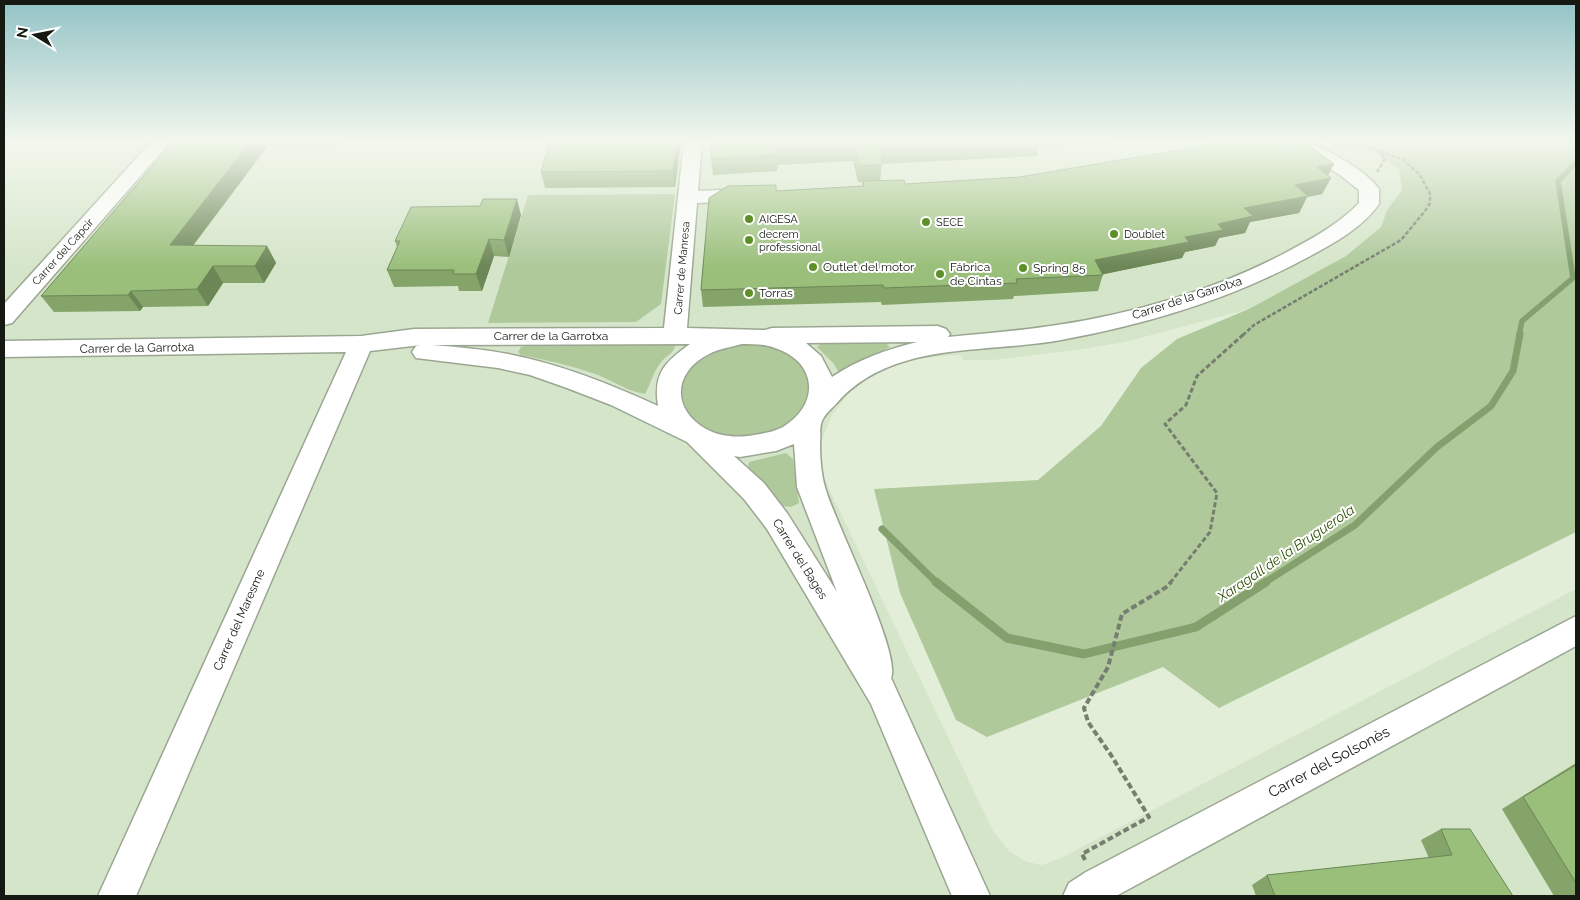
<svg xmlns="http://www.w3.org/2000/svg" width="1580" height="900" viewBox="0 0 1580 900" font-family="Raleway,sans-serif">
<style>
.built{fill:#d5e5c9}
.green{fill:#afc99b}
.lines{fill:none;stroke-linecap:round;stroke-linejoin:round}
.stream-far2{stroke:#84a06d;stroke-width:5.5}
.stream-far1{stroke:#84a06d;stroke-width:7}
.stream{stroke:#84a06d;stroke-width:9}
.street-casing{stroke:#9ba692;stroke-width:3}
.path-far2{stroke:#767e70;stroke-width:2.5;stroke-dasharray:4 2;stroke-linecap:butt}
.path-far1{stroke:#767e70;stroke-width:3;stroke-dasharray:5 2.5;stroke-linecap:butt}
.path{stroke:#767e70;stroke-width:4;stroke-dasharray:6 3;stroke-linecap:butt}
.street{fill:#fff;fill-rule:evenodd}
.wall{fill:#84a46a}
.shaded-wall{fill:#6c8656}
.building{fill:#9abf7b;stroke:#6c8656}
.poi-dot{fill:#5f9027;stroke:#fff;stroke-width:2}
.labels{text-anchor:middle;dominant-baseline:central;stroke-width:4;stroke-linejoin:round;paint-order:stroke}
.far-poi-label{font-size:11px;fill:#151911;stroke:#fff;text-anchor:start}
.far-street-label{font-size:11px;fill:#151911;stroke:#fff}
.poi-label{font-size:12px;fill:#151911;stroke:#fff;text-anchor:start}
.street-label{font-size:12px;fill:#151911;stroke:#fff}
.water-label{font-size:14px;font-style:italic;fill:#2d4e01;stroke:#fff}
.near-street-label{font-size:15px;fill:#151911;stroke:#fff}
</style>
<rect width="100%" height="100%" fill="#e2eed8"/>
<path class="built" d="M 4,141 L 374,141 L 371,150 L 514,143 L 517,141 L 1326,141 L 1334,147 L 1372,152 L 1399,169 L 1402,190 L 1387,210 L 1381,227 L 1346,256 L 1249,309 L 1125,342 L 1083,349 L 993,360 L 963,360 L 961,355 L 944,356 L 917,359 L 893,366 L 870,377 L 848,394 L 832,415 L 821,442 L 821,472 L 993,831 L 1009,851 L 1027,862 L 1042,865 L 1059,859 L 1576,589 L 1576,896 L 4,896 Z"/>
<g class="green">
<path d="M 1326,141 L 1576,141 L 1576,532 L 1219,708 L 1163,667 L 987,737 L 956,720 L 900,593 L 874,489 L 1038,480 L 1101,426 L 1141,368 L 1177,339 L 1249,309 L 1346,256 L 1381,227 L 1387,210 L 1402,190 L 1399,169 L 1372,152 L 1333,147 Z"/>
<path d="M 675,194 L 661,304 L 636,322 L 488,323 L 528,195 Z"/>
<path d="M 753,340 L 783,348 L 809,370 L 811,402 L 788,427 L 769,435 L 744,439 L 720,437 L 689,421 L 675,383 L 700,352 Z"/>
<path d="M 822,343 L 886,343 L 890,347 L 846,369 L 838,371 L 834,364 L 817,347 Z"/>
<path d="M 669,344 L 675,346 C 673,354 667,355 662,361 C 654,370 651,383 645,394 C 629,392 613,381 598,375 C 573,366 547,360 521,355 L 518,352 L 521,347 L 529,345 Z"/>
<path d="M 786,453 L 793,459 L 799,503 L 791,507 L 782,506 L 748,469 L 749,462 Z"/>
</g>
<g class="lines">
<path class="stream-far2" d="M 1519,335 L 1522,321 L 1573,278 L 1558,181 L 1576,163"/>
<g class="stream-far1">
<path d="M 882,529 L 937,583"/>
<path d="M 1264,583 L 1355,525 L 1437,447 L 1491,406 L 1513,371 L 1520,334"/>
</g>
<path class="stream" d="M 936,582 L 1007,638 L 1084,654 L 1196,627 L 1266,582"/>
<defs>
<g id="street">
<path d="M 152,141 L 171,141 L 12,323 L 4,325 L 4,304 Z"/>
<path d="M 684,141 L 702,141 L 698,191 L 747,189 L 754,191 L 757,195 L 754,199 L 747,201 L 697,203 L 687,328 L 765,330 L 772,328 L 938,326 L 946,329 L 950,334 L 948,337 C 984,333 1021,331 1057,325 C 1136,313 1217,289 1287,252 C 1313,238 1339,224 1359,203 L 1359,190 L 1340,175 L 1314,160 L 1288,150 L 1258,145 L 1255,141 C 1268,141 1282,140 1295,141 C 1319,143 1365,169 1379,189 L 1379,204 C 1363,227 1336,242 1312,255 C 1234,298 1149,324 1061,340 C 986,354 891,340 836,404 C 831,409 825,414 822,421 C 819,427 821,436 820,443 C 820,457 821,473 825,487 C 834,521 902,653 891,678 L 990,896 L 952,896 L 871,704 L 767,529 L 744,499 L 687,442 L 611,405 L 567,388 L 530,375 L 498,368 L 416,358 L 412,352 L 416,346 L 421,345 L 370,351 L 136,896 L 98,896 L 346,352 L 4,357 L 4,341 L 361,336 L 414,329 L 664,328 ZM 917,342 C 886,350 859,359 832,377 L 821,356 L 806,343 ZM 690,344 C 665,362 653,373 658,406 C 610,384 560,364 508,354 C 483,349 457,347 432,345 ZM 742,344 C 753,344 765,344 775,348 C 818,362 820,405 783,427 C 774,432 764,433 754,435 C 737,438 721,437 706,429 C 671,409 673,372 709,354 C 718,349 731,347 742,344 ZM 794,444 L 797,487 L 837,592 L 787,513 L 764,483 L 734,456 L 740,457 L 776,451 Z"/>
<path d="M 1576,616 L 1576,646 L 1116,896 L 1063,896 L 1069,883 L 1086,872 Z"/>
</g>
</defs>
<use href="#street" class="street-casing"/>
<g class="path-far2">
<path d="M 1355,141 L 1381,152 L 1385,159 L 1377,172"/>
<path d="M 1243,335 L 1254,325 L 1401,240 L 1425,211 L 1430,203 L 1430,194 L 1420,175 L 1404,160 L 1381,152"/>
</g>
<path class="path-far1" d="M 1170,583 L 1210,532 L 1217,493 L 1165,424 L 1186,405 L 1197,376 L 1244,334"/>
<path class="path" d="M 1085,860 L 1082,854 L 1149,817 L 1111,755 L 1088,722 L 1084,708 L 1108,667 L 1122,614 L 1168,586 L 1171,582"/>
<use href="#street" class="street"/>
</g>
<g class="wall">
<path d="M 174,141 L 342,141 L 338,146 L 267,147 L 193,246 L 267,246 L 276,263 L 264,283 L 223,283 L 208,306 L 143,307 L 140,311 L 54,312 L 41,296 Z"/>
<path d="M 681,141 L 675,187 L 545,188 L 541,172 Z"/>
<path d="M 712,141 L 1109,141 L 1109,143 L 1039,146 L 1037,156 L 882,164 L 880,181 L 905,184 L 1020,177 L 1289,144 L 1334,164 L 1328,175 L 1331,178 L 1322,194 L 1307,197 L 1299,213 L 1250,222 L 1245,233 L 1219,238 L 1215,246 L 1185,252 L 1182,258 L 1103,274 L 1098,291 L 1014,296 L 1013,299 L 882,305 L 881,302 L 703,307 L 701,290 L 776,191 L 862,186 L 862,182 L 858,182 L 853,161 L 778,165 L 777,171 L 713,175 L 711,159 Z"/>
<path d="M 521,215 L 509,257 L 494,256 L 482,291 L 459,291 L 458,286 L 394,287 L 387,270 L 397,247 L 395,241 Z"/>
<path d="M 1576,763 L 1576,896 L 1554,896 L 1502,809 Z"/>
<path d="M 1441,829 L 1513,896 L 1256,896 L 1252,885 L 1267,875 L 1429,858 L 1421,840 Z"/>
</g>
<g class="shaded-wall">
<path d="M 251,141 L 264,141 L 267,147 L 180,262 L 170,245 Z"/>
<path d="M 336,141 L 342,141 L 338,146 Z"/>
<path d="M 677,141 L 681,141 L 675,187 L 673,171 Z"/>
<path d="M 1334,164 L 1326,179 L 1331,178 L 1322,194 L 1307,197 L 1299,213 L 1250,222 L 1245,233 L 1219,238 L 1215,246 L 1185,252 L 1182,258 L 1100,275 L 1095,260 L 1185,237 L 1218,224 L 1244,208 L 1295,185 L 1317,167 Z"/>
<path d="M 517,199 L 521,215 L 509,257 L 504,240 Z"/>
<path d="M 489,239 L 494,256 L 482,291 L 476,274 Z"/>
<path d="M 267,246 L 276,263 L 264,283 L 255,266 Z"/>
<path d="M 213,266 L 223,283 L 208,306 L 197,289 Z"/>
<path d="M 131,291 L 143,307 L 140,311 L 128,295 Z"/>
</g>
<g class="building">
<path d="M 174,141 L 251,141 L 170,245 L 267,246 L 255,266 L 213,266 L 197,289 L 131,291 L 128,295 L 41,296 Z"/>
<path d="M 550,141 L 677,141 L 673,171 L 541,172 Z"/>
<path d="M 712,141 L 1018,141 L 882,148 L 882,165 L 859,166 L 854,145 L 777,149 L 777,155 L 711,159 Z"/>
<path d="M 1232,141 L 1284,141 L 1289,144 L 1306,143 L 1334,164 L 1317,167 L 1331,178 L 1295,185 L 1308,196 L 1244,208 L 1253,216 L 1218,224 L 1223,230 L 1185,237 L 1189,242 L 1095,260 L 1103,275 L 1016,279 L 1017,283 L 884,288 L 883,285 L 701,290 L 709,198 L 728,186 L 776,185 L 776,191 L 864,186 L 863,181 L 904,180 L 905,184 L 1020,177 Z"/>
<path d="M 483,199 L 517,199 L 504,240 L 489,239 L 476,274 L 453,274 L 454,270 L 387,270 L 400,241 L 395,241 L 411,207 L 480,206 Z"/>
<path d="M 1576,765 L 1576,883 L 1523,797 Z"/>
<path d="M 1441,829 L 1470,829 L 1513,896 L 1275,896 L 1267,875 L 1452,855 Z"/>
</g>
<linearGradient id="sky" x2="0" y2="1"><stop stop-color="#93c3c6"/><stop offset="0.53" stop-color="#f2f7ed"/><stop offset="1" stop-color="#f2f7ed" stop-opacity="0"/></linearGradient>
<rect width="1580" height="267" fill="url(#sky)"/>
<g class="poi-dot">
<circle cx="749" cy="219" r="5"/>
<circle cx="926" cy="222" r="5"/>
<circle cx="1114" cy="234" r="5"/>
<circle cx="749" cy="240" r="5"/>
<circle cx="813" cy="267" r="5"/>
<circle cx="1023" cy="268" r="5"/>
<circle cx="940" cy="274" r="5"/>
<circle cx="749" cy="293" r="5"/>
</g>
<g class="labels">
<g class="far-poi-label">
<text x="759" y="219">AIGESA</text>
<text x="936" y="222">SECE</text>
<text x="759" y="234">decrem<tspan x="759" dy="13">professional</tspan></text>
<text x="1124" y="234">Doublet</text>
</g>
<g class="far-street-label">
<text transform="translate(63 252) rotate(-48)">Carrer del Capcir</text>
<text transform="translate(682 268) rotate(-85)">Carrer de Manresa</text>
</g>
<g class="poi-label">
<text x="823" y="267">Outlet del motor</text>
<text x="950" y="267">Fábrica<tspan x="950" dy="14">de Cintas</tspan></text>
<text x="1033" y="268">Spring 85</text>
<text x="759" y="293">Torras</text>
</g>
<g class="street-label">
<text transform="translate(1187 298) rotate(-18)">Carrer de la Garrotxa</text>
<text x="551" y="336">Carrer de la Garrotxa</text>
<text transform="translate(137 348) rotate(-1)">Carrer de la Garrotxa</text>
<text transform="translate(800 559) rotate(58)">Carrer del Bages</text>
<text transform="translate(239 620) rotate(-66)">Carrer del Maresme</text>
</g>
<g class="water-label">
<text transform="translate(1286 553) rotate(-34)">Xaragall de la Bruguerola</text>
</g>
<g class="near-street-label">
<text transform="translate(1329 762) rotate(-28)">Carrer del Solsonès</text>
</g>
</g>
<rect width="1580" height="900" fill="none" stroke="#151911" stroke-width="10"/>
<g transform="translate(35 35) rotate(280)" stroke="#ffffff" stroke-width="4" paint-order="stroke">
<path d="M0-4L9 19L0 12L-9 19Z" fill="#151911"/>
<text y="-8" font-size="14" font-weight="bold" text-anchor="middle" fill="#151911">N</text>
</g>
</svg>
